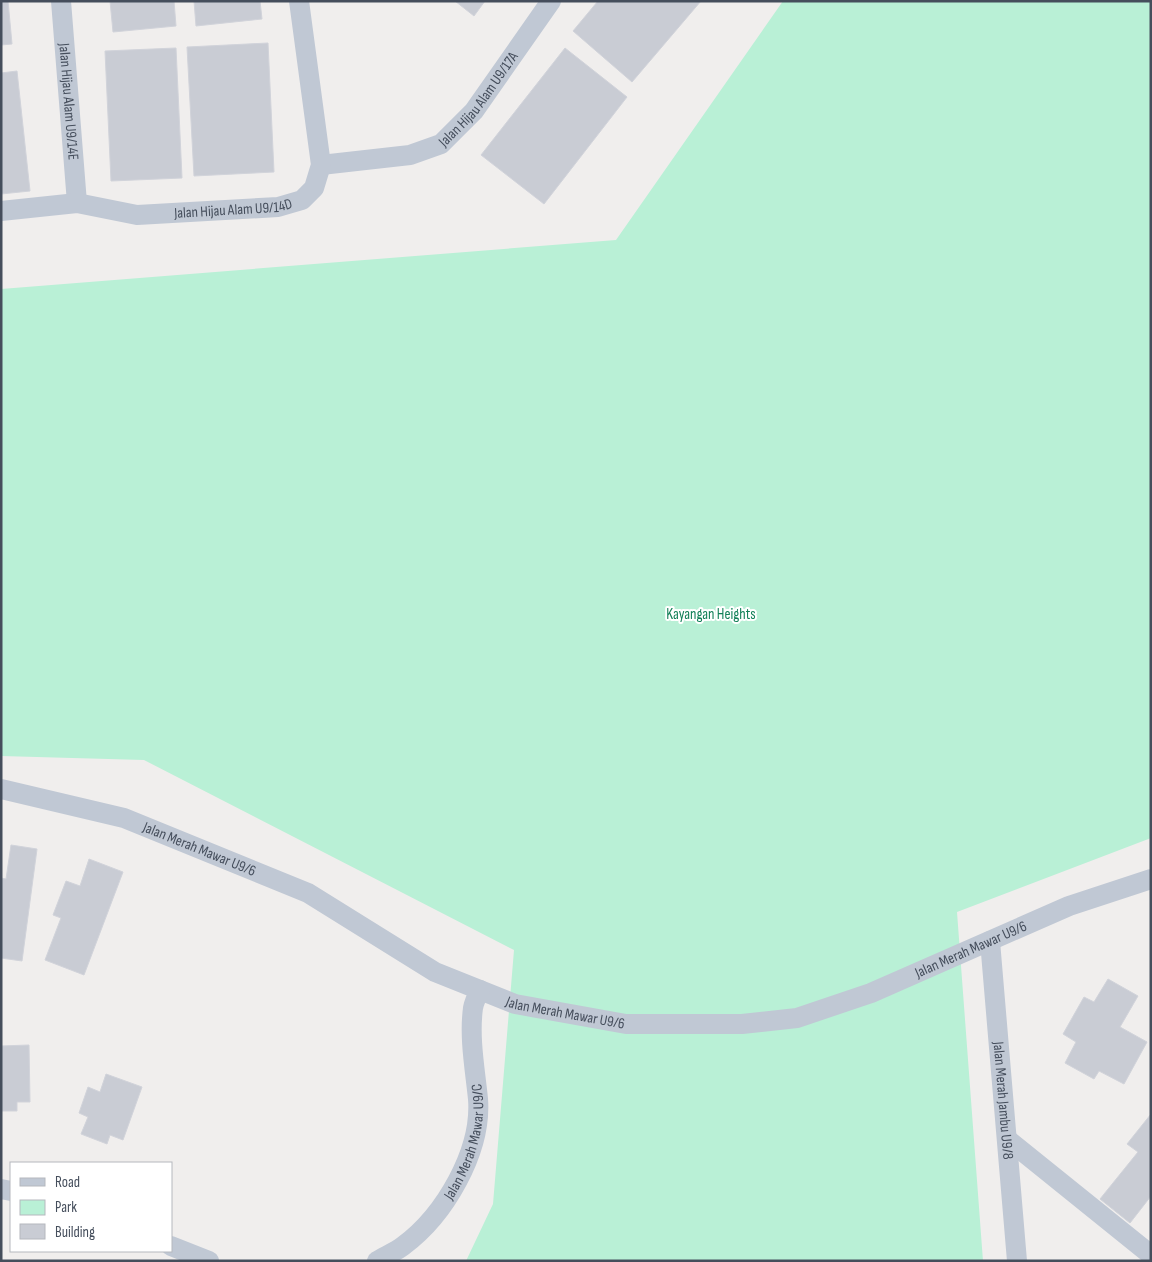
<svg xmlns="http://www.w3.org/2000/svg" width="1152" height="1262" viewBox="0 0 1152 1262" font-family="'Sofia Sans Condensed',sans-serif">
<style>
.green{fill:#b9f0d6}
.building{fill:#c9ccd4;stroke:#d1d3da}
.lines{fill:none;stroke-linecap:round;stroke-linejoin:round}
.minor{stroke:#c0c8d4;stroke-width:20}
.labels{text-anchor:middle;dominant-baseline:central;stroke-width:4;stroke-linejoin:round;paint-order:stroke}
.street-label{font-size:15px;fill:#454e5c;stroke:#fff}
.park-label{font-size:15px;fill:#138058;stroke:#fff}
</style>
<rect width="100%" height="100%" fill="#f0eeed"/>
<path class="green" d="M 783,1 L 1151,1 L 1151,838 L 957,912 L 983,1261 L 466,1261 L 493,1204 L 514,950 L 144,760 L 1,756 L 1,289 L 616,240 Z"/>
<g class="building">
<path d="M 1,1 L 8,1 L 12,44 L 1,45 Z"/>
<path d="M 110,1 L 174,1 L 176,26 L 113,32 Z"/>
<path d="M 194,1 L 260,1 L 262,19 L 196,26 Z"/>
<path d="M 455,1 L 485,1 L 474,16 Z"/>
<path d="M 598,1 L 701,1 L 632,82 L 573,31 Z"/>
<path d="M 268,43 L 274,172 L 194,176 L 187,47 Z"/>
<path d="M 176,48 L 182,178 L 111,181 L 105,51 Z"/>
<path d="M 565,48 L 627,97 L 544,204 L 481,155 Z"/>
<path d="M 17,71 L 30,191 L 1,194 L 1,73 Z"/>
<path d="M 11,845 L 37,849 L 22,961 L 1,958 L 1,878 L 6,879 Z"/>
<path d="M 89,859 L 123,872 L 84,975 L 45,960 L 61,918 L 53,915 L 66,881 L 80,886 Z"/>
<path d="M 1108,979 L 1138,996 L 1120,1027 L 1147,1042 L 1124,1084 L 1099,1071 L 1094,1079 L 1065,1063 L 1076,1042 L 1063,1034 L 1084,997 L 1094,1002 Z"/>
<path d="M 29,1045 L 30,1102 L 17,1102 L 17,1111 L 1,1111 L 1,1046 Z"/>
<path d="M 106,1074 L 142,1087 L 123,1140 L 110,1135 L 107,1144 L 81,1134 L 88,1117 L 79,1113 L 88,1087 L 100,1092 Z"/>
<path d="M 1151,1114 L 1151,1196 L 1130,1223 L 1100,1199 L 1138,1152 L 1127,1144 Z"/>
</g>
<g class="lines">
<g class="minor">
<path id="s1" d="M 61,1 L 77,203"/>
<path id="s2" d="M 321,165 L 410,155 L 441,144 L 474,111 L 551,1"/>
<path id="s3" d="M 1,211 L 77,203 L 137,215 L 278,207 L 302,200 L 314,188 L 321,165 L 299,1"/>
<path id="s4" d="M 1,789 L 124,818 L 308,893 L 435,972 L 515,1004 L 626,1024 L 742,1024 L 797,1018 L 871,993 L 1069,906 L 1151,879"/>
<path id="s5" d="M 990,941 L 1017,1261"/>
<path d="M 1007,1139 L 1151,1255"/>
<path d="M 1,1189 L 11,1191"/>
<path d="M 171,1246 L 209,1261"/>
<path id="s6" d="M 377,1261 C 385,1256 395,1252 403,1246 C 445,1215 482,1151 478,1099 C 475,1069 469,1038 473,1008 C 474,1002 477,996 480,990"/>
</g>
</g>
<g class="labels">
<g class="street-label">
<text stroke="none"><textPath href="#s2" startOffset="181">Jalan Hijau Alam U9/17A</textPath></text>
<text stroke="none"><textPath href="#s1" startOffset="101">Jalan Hijau Alam U9/14E</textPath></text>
<text stroke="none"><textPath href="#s3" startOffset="234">Jalan Hijau Alam U9/14D</textPath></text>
<text stroke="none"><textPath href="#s4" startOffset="208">Jalan Merah Mawar U9/6</textPath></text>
<text stroke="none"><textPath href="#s4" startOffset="1032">Jalan Merah Mawar U9/6</textPath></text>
<text stroke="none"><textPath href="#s4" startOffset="612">Jalan Merah Mawar U9/6</textPath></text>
<text stroke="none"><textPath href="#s5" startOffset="160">Jalan Merah Jambu U9/8</textPath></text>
<text stroke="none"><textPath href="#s6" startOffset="156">Jalan Merah Mawar U9/C</textPath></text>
</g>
<g class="park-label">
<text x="711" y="614">Kayangan Heights</text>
</g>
</g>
<rect width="1152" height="1262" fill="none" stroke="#454e5c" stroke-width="5"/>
<rect x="10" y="1162" width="162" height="90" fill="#ffffff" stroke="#b5b8be"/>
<rect x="20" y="1178" width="25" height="8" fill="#c0c8d4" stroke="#b5b8be"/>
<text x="55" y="1187" font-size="15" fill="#454e5c">Road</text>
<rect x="20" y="1200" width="25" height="15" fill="#b9f0d6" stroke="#b5b8be"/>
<text x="55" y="1212" font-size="15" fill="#454e5c">Park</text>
<rect x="20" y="1224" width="25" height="15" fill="#c9ccd4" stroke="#b5b8be"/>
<text x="55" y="1237" font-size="15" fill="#454e5c">Building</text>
</svg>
